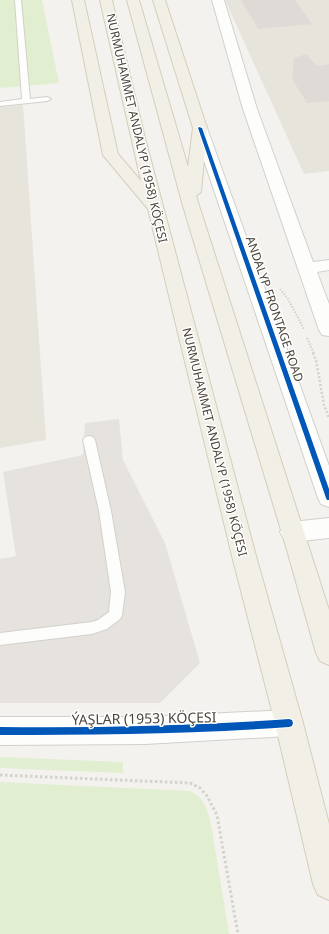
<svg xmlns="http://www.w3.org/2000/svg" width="329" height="934" viewBox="0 0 329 934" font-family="'Noto Sans',sans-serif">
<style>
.residential{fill:#e7e4dc}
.green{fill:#e1eecf}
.parking{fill:#e6e3df}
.building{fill:#dedbd6}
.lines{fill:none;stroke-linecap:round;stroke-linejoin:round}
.lane-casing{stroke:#d2d0cb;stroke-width:2}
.street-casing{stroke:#d2d0cb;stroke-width:2}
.primary-casing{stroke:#d6cebb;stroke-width:2}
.path-far2{stroke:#d3d2cc;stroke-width:2;stroke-dasharray:1.5 1.5;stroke-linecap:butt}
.path-far1{stroke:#d3d2cc;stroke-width:2.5;stroke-dasharray:2 2;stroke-linecap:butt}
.path{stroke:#d3d2cc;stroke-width:3;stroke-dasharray:2.5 2.5;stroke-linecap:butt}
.lane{fill:#fdfdfc;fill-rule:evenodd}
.street{fill:#fdfdfc;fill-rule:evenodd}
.primary{fill:#f2efe6;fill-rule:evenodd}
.cycleway-casing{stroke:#fff;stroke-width:2}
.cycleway{fill:#0057b8;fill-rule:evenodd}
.labels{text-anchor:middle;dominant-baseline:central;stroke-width:3;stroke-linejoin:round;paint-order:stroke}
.street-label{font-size:12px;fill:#4b4439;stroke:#fff}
.near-street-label{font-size:14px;fill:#4b4439;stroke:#fff}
</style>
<rect width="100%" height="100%" fill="#f4f2ee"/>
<g class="residential">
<path d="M 225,0 L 329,0 L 329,171 L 304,174 Z"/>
<path d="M 23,105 L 46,440 L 0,448 L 0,107 Z"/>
</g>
<g class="green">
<path d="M 0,0 L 42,0 L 59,83 L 0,88 Z"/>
<path d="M 0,757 L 123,762 L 123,773 L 0,768 Z"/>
<path d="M 0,782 L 189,791 C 205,796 209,815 212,830 L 229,934 L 0,934 Z"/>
</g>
<path class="parking" d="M 119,419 L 123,460 L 165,543 L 200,663 L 160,703 L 0,703 L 0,559 L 16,556 L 3,472 L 83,455 L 85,423 Z"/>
<g class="building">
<path d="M 241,0 L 295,0 L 312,24 L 258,29 Z"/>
<path d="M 306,54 L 317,66 L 329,64 L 329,101 L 307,103 L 292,79 L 294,58 Z"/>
</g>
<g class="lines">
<defs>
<g id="lane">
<path d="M 15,0 L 21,0 L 30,99 L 47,97 L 51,99 L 47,101 L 0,106 L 0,102 L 22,99 Z"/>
<path d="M 89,436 L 93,437 L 95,440 L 111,511 L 125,592 L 122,615 L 120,619 L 107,629 L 92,634 L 0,645 L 0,633 L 92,622 L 98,620 L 109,612 L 111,592 L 99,511 L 83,440 L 85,437 Z"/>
</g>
<g id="street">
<path d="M 212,0 L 224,0 L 257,109 L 313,262 L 329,260 L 329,270 L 317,272 L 329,304 L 329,336 L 322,335 L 319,330 L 243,109 Z"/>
<path d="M 200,124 L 205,125 L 207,128 L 329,466 L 329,507 L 321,504 L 318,498 L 193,128 L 195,125 Z"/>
<path d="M 329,518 L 329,538 L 292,542 L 284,539 L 280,532 L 284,525 L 292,522 Z"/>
<path d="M 289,710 L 299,714 L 303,723 L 299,732 L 289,736 L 145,744 L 0,745 L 0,717 L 145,717 Z"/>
</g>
<g id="primary">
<path d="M 72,0 L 84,0 L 118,154 L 141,181 L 100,0 L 112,0 L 145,138 L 256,556 L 303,723 L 329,824 L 329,900 L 318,895 L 313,884 L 275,723 L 232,556 L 148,209 L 103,155 Z"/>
<path d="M 127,0 L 139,0 L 188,167 L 193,128 L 153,0 L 165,0 L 207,128 L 201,192 L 196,196 L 329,610 L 329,665 L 320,661 L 316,653 L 287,550 L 183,206 Z"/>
</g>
</defs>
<use href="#lane" class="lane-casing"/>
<use href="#street" class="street-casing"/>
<use href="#primary" class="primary-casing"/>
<g class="path-far2">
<path d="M 280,289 L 288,299 L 304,329"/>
<path d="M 307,338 L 314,354"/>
</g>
<path class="path-far1" d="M 313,353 L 316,360 L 324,405 L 329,418"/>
<path class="path" d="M 0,775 L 190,783 L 200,788 L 207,796 L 217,815 L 238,934"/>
<use href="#lane" class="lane"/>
<use href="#street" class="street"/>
<use href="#primary" class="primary"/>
<defs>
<g id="cycleway">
<path d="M 199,127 L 202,128 L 329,489 L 329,500 L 327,500 L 326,498 L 198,128 Z"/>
<path d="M 289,719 L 292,720 L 293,723 L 292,726 L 289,727 C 193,734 97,735 0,735 L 0,727 C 97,728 193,726 289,719 Z"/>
</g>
</defs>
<use href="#cycleway" class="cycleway-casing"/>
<use href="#cycleway" class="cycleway"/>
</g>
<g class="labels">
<g class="street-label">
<text transform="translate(137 128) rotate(77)">NURMUHAMMET ANDALYP (1958) KÖÇESI</text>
<text transform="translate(275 309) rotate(71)">ANDALYP FRONTAGE ROAD</text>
<text transform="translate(215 442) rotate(76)">NURMUHAMMET ANDALYP (1958) KÖÇESI</text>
</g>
<g class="near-street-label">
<text transform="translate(144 718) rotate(-1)">ÝAŞLAR (1953) KÖÇESI</text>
</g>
</g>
</svg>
